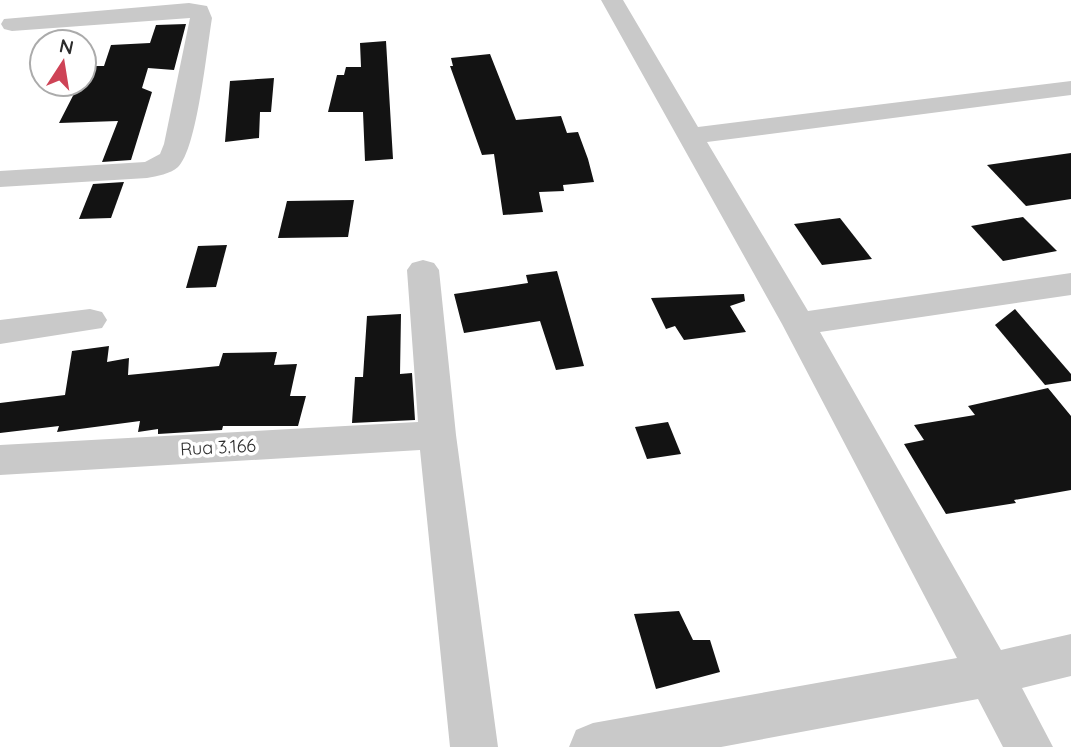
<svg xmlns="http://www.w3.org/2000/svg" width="1071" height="747" viewBox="0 0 1071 747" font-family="Quicksand,sans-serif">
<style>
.building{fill:#131313}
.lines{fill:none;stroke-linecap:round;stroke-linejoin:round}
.minor{fill:#c9c9c9;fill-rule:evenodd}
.labels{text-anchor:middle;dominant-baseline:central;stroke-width:7;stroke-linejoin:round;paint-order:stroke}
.street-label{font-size:18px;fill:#2c2c2c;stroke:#fff}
</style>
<rect width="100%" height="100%" fill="#fff"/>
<g class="building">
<path d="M 186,24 L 174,70 L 148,68 L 142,88 L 152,92 L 131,160 L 102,162 L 118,121 L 59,123 L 79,84 L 84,84 L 84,75 L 89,66 L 104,66 L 111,45 L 150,43 L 156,25 Z"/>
<path d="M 386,41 L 393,159 L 365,161 L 363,112 L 328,112 L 337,75 L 344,75 L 346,67 L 361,67 L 360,43 Z"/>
<path d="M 490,54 L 516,120 L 561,116 L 567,133 L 578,132 L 588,159 L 594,182 L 563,185 L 564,191 L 539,192 L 543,212 L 503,215 L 494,154 L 482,155 L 450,66 L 453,66 L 451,58 Z"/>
<path d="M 274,78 L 271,112 L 260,112 L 259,138 L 225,142 L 230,81 Z"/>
<path d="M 1071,153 L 1071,199 L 1026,206 L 987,165 Z"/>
<path d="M 124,182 L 111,218 L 79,219 L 93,184 Z"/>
<path d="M 354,200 L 348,237 L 278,238 L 287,201 Z"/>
<path d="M 1023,217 L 1057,251 L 1003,261 L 971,226 Z"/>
<path d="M 840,218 L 872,259 L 822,265 L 794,224 Z"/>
<path d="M 227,245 L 216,287 L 186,288 L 198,246 Z"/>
<path d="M 557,271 L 584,366 L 556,370 L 540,321 L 464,333 L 454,294 L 528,283 L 526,275 Z"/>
<path d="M 744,294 L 745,301 L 730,306 L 746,332 L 684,340 L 675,326 L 666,329 L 651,298 Z"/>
<path d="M 1015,309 L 1071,374 L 1071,381 L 1045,385 L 995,325 Z"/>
<path d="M 401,314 L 400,374 L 412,373 L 415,420 L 352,423 L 355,377 L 363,377 L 367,316 Z"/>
<path d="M 109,346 L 107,362 L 129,358 L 128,375 L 219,366 L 223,353 L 277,352 L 274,365 L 297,364 L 290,396 L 306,396 L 298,426 L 223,426 L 222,430 L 158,434 L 158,429 L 138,432 L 140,421 L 57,432 L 59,426 L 0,433 L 0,403 L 65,395 L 72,351 Z"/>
<path d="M 1048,388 L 1071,416 L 1071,490 L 1014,500 L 1016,503 L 946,514 L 904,444 L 924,440 L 914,425 L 975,415 L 968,406 Z"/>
<path d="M 668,422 L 681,454 L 647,459 L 635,427 Z"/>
<path d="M 679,611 L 693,640 L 710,640 L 720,672 L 656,689 L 634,614 Z"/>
</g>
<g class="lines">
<g class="minor">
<path d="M 601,0 L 623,0 L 698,127 L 1071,81 L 1071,95 L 707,142 L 808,311 L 1071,273 L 1071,295 L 820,332 L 1001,650 L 1071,634 L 1071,676 L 1022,688 L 1053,747 L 1003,747 L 978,699 L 721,747 L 569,747 L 576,730 L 593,723 L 957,658 L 782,324 Z"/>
<path d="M 189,3 L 207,6 L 212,18 C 207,47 197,150 178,167 C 170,174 157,176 147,178 L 0,187 L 0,171 L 145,162 L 160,154 L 164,144 L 190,18 L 12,31 L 4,29 L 1,24 L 4,19 Z"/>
<path d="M 423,260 L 434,263 L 439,270 L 456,435 L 498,747 L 450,747 L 420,450 L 0,475 L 0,445 L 418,422 L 407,270 L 412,263 Z"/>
<path d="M 90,309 L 102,312 L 107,320 L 102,328 L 0,344 L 0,320 Z"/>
</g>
</g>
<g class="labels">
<g class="street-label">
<text transform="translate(218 447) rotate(-3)">Rua 3.166</text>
</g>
</g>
<g transform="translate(63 63) rotate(12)"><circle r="33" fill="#ffffff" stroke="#ababab" stroke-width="2"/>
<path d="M0-5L12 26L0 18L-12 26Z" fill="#ce4356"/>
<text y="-10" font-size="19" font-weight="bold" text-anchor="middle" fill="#2c2c2c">N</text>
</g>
</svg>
